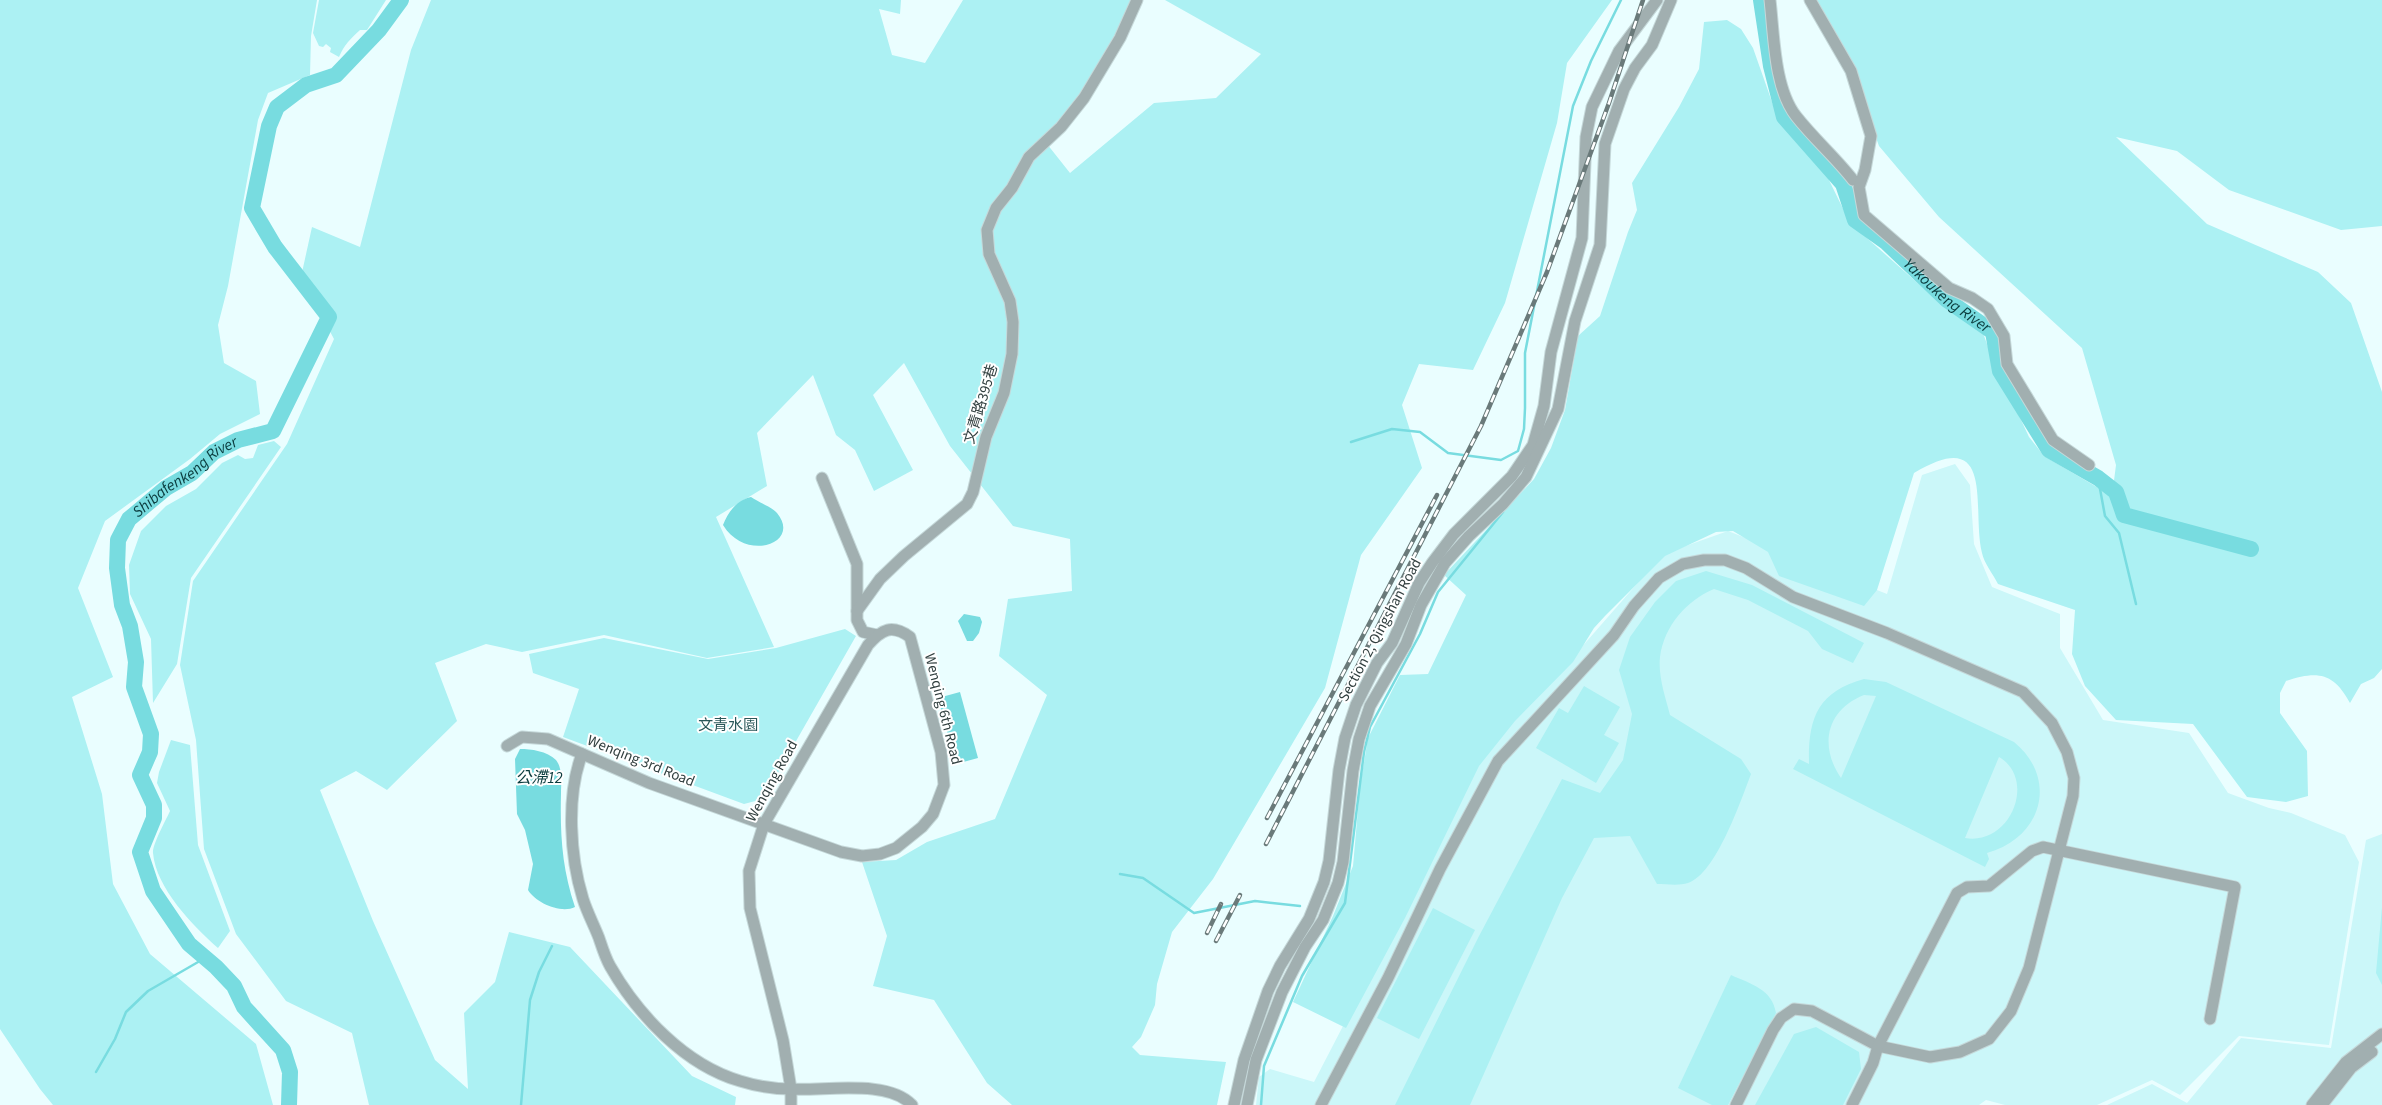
<svg xmlns="http://www.w3.org/2000/svg" width="2382" height="1105" viewBox="0 0 2382 1105" font-family="'Source Sans 3','Noto Sans TC',sans-serif">
<style>
.built{fill:#cbf7f9}
.green{fill:#acf1f3;fill-rule:evenodd}
.water{fill:#78dce0}
.lines{fill:none;stroke-linecap:round;stroke-linejoin:round}
.stream{stroke:#78dce0;stroke-width:2.5}
.river{stroke:#78dce0;stroke-width:16}
.minor-casing{stroke:#c5d8d9;stroke-width:13}
.minor{stroke:#a1afb0;stroke-width:11}
.rail-casing{stroke:#6a7a7a;stroke-width:4.5}
.rail{stroke:#fff;stroke-width:2.5;stroke-dasharray:8;stroke-linecap:butt}
.labels{text-anchor:middle;dominant-baseline:central;stroke-width:4;stroke-linejoin:round;paint-order:stroke}
.street-label{font-size:15px;fill:#324040;stroke:#fff}
.park-label{font-size:15px;fill:#2a5759;stroke:#fff}
.water-label{font-size:16px;font-style:italic;fill:#0b3c3e;stroke:#fff}
</style>
<rect width="100%" height="100%" fill="#eafeff"/>
<g class="built">
<path d="M 1955,464 L 1970,485 L 1974,544 L 1992,587 L 2060,614 L 2060,648 L 2103,720 L 2189,733 L 2228,793 L 2269,808 L 2291,813 L 2345,835 L 2359,862 L 2329,1045 L 2239,1036 L 2180,1095 L 2152,1080 L 2097,1105 L 2005,1105 L 1986,1100 L 1979,1105 L 1256,1105 L 1259,1077 L 1270,1069 L 1314,1082 L 1485,752 L 1573,657 L 1663,554 L 1728,531 L 1887,594 L 1922,475 Z"/>
<path d="M 2382,834 L 2382,1105 L 2107,1105 L 2152,1084 L 2187,1103 L 2241,1038 L 2331,1048 L 2366,840 Z"/>
</g>
<g class="green">
<path d="M 0,0 L 317,0 L 311,36 L 310,75 L 268,93 L 258,120 L 228,286 L 218,325 L 224,363 L 256,381 L 260,414 L 220,434 L 190,459 L 105,521 L 78,588 L 113,677 L 72,697 L 102,794 L 113,884 L 150,954 L 256,1044 L 273,1105 L 53,1105 L 40,1089 L 0,1029 Z"/>
<path d="M 319,0 L 386,0 L 367,30 L 360,30 C 351,38 344,45 339,57 L 330,52 L 331,48 L 326,44 L 323,47 L 319,46 L 313,33 Z"/>
<path d="M 431,0 L 901,0 L 900,14 L 879,9 L 892,55 L 925,63 L 963,0 L 1138,0 L 1126,34 L 1047,144 L 1070,173 L 1154,103 L 1216,98 L 1261,54 L 1165,0 L 1612,0 L 1567,63 L 1557,123 L 1505,303 L 1473,370 L 1419,364 L 1402,405 L 1422,468 L 1361,555 L 1325,688 L 1213,879 L 1172,932 L 1157,984 L 1155,1005 L 1141,1037 L 1132,1047 L 1140,1055 L 1226,1062 L 1217,1105 L 1012,1105 L 987,1083 L 934,1000 L 873,986 L 887,936 L 862,862 L 896,860 L 927,842 L 995,819 L 1047,695 L 999,656 L 1008,599 L 1072,591 L 1070,539 L 1013,526 L 950,446 L 904,363 L 873,395 L 913,470 L 874,491 L 855,450 L 836,435 L 813,375 L 757,433 L 767,486 L 716,517 L 774,647 L 707,658 L 604,635 L 522,652 L 486,644 L 435,663 L 457,721 L 387,790 L 356,771 L 320,790 L 373,921 L 435,1060 L 468,1089 L 464,1013 L 495,982 L 509,932 L 570,947 L 692,1076 L 736,1097 L 735,1105 L 369,1105 L 352,1033 L 286,1001 L 236,934 L 204,849 L 196,740 L 180,665 L 193,581 L 287,444 L 334,339 L 301,277 L 312,227 L 360,247 L 411,50 Z"/>
<path d="M 1816,0 L 2382,0 L 2382,226 L 2341,230 L 2229,190 L 2177,151 L 2116,137 L 2207,224 L 2318,272 L 2351,303 L 2382,392 L 2382,669 L 2374,678 L 2361,684 L 2350,703 C 2334,673 2318,670 2286,681 L 2280,693 L 2280,713 L 2307,751 L 2308,796 L 2286,802 L 2247,797 L 2193,724 L 2116,720 L 2085,686 L 2072,654 L 2075,610 L 1998,584 C 1993,574 1984,563 1982,553 C 1971,510 1997,423 1914,473 L 1877,590 L 1864,606 L 1779,576 L 1768,552 L 1733,531 L 1716,532 L 1665,556 L 1605,616 L 1594,628 L 1573,662 L 1515,721 L 1479,766 L 1405,918 L 1346,1028 L 1293,1002 L 1333,916 L 1353,866 L 1360,787 L 1368,738 L 1400,675 L 1428,674 L 1466,595 L 1444,575 L 1534,479 L 1551,448 L 1565,410 L 1578,336 L 1600,316 L 1628,232 L 1637,210 L 1632,183 L 1679,107 L 1699,69 L 1704,22 L 1727,20 L 1741,29 L 1753,48 L 1778,119 L 1828,178 L 1850,223 L 1931,295 L 1983,333 L 1992,358 L 2029,437 L 2044,456 L 2112,496 L 2116,465 L 2082,348 L 1939,217 L 1879,146 L 1852,71 Z"/>
<path d="M 274,441 L 281,447 L 191,578 L 177,664 L 153,703 L 151,639 L 130,594 L 129,565 L 141,531 L 166,506 L 196,489 L 222,463 L 238,455 L 245,459 L 253,458 L 258,445 Z"/>
<path d="M 1706,571 L 1752,585 L 1864,643 L 1853,663 L 1822,649 L 1808,631 L 1748,600 L 1714,589 C 1687,600 1664,626 1660,657 C 1658,676 1665,696 1670,715 L 1741,759 L 1751,774 C 1741,800 1716,874 1688,883 C 1679,886 1666,884 1657,884 L 1630,836 L 1594,838 L 1562,898 L 1470,1105 L 1395,1105 L 1478,938 L 1562,779 L 1600,793 L 1623,760 L 1632,714 L 1619,670 L 1630,637 L 1655,602 L 1676,581 Z"/>
<path d="M 845,629 L 856,636 L 763,799 L 744,804 L 563,737 L 579,689 L 533,673 L 529,654 L 604,638 L 708,659 L 776,648 Z"/>
<path d="M 1864,679 L 1886,682 L 2014,742 C 2059,779 2042,838 1987,853 L 1989,859 L 1985,867 L 1793,769 L 1799,759 L 1809,764 C 1808,719 1817,692 1864,679 ZM 1864,695 L 1876,696 L 1841,778 C 1819,746 1826,710 1864,695 ZM 1999,757 C 2037,779 2011,846 1965,838 Z"/>
<path d="M 1584,686 L 1620,707 L 1604,735 L 1619,743 L 1596,783 L 1536,748 L 1559,708 L 1568,713 Z"/>
<path d="M 171,740 L 190,745 L 198,845 L 230,931 L 218,948 C 193,926 156,888 153,853 C 152,845 166,820 170,811 L 157,783 L 159,772 Z"/>
<path d="M 2382,907 L 2382,985 L 2376,973 Z"/>
<path d="M 1433,908 L 1475,930 L 1419,1039 L 1377,1018 Z"/>
<path d="M 1731,975 C 1751,984 1772,989 1776,1013 L 1728,1105 L 1712,1105 L 1678,1088 Z"/>
<path d="M 1816,1027 L 1859,1052 L 1861,1069 L 1843,1105 L 1755,1105 L 1794,1034 Z"/>
</g>
<g class="water">
<path d="M 751,497 C 758,502 772,507 777,513 C 802,543 746,563 723,525 C 728,512 737,500 751,497 Z"/>
<path d="M 964,614 L 980,617 L 982,622 L 979,633 L 973,641 L 967,641 L 958,621 Z"/>
<path d="M 960,692 L 978,758 L 956,764 L 938,698 Z"/>
<path d="M 520,749 C 531,749 547,751 556,760 C 563,769 561,783 561,793 C 560,835 562,868 575,907 C 561,914 536,903 528,890 L 533,864 L 525,830 L 517,814 L 515,759 Z"/>
</g>
<g class="lines">
<g class="stream">
<path d="M 1351,442 L 1392,429 L 1420,432 L 1448,453 L 1501,460 L 1518,451 L 1524,429 L 1525,408 L 1525,353 L 1573,106 L 1591,61 L 1621,0"/>
<path d="M 2098,478 L 2105,516 L 2119,533 L 2136,604"/>
<path d="M 1120,874 L 1143,878 L 1194,913 L 1255,901 L 1300,906"/>
<path d="M 96,1072 L 115,1039 L 126,1012 L 148,991 L 205,958"/>
<path d="M 521,1105 L 530,1000 L 539,972 L 552,946"/>
<path d="M 1261,1105 L 1264,1066 L 1302,976 L 1345,903 L 1364,752 L 1370,727 L 1420,634 L 1438,592 L 1503,512"/>
</g>
<g class="river">
<path id="s1" d="M 1761,0 L 1771,66 L 1784,117 L 1843,184 L 1855,220 L 1886,242 L 1947,300 L 1993,332 L 2000,371 L 2049,450 L 2098,478 L 2116,492 L 2124,515 L 2251,549"/>
<path id="s2" d="M 289,1105 L 290,1072 L 283,1050 L 244,1007 L 234,986 L 216,967 L 189,944 L 153,891 L 140,852 L 154,818 L 154,805 L 140,775 L 150,752 L 151,734 L 134,687 L 136,662 L 130,626 L 122,605 L 117,568 L 118,540 L 129,519 L 166,488 L 192,473 L 214,452 L 238,440 L 273,431 L 329,317 L 275,247 L 252,208 L 269,126 L 277,107 L 306,85 L 336,75 L 379,30 L 401,0"/>
</g>
<defs>
<g id="minor">
<path d="M 1770,0 C 1774,34 1774,88 1796,116 C 1814,139 1836,158 1853,180"/>
<path d="M 1810,0 L 1851,71 L 1871,136 L 1865,170 L 1859,187 L 1864,215 L 1949,288 L 1972,298 L 1988,309 L 2004,336 L 2007,364 L 2053,440 L 2089,465"/>
<path d="M 822,478 L 857,564 L 857,620 L 863,632 L 877,635"/>
<path d="M 857,611 L 880,579 L 904,556 L 967,504 L 973,492 L 986,437 L 1004,393 L 1012,354 L 1013,322 L 1010,301 L 989,254 L 987,230 L 996,208 L 1012,188 L 1029,157 L 1061,127 L 1084,98 L 1120,38 L 1137,0"/>
<path d="M 507,746 L 522,737 L 548,739 L 649,783 L 841,852 L 862,856 L 880,854 L 896,848 L 922,827 L 933,814 L 944,785 L 941,752 L 910,637 C 892,624 882,629 868,645 L 764,824 L 749,871 L 750,908 L 783,1040 L 791,1089 L 791,1105"/>
<path d="M 582,754 C 566,796 570,857 583,899 C 587,912 594,925 599,938 C 602,947 605,957 610,966 C 638,1015 685,1065 740,1081 C 756,1086 775,1089 792,1089 C 825,1091 888,1079 912,1105"/>
<path d="M 1234,1105 L 1244,1060 L 1268,991 L 1280,966 L 1309,919 L 1324,882 L 1329,861 L 1339,770 L 1345,738 L 1356,705 L 1377,663 L 1392,643 L 1419,583 L 1432,563 L 1454,534 L 1512,476 L 1533,445 L 1544,406 L 1551,352 L 1582,238 L 1586,137 L 1592,107 L 1619,51 L 1657,0"/>
<path d="M 1247,1105 L 1256,1060 L 1282,992 L 1305,947 L 1323,920 L 1338,883 L 1343,862 L 1353,771 L 1359,739 L 1370,706 L 1406,644 L 1421,605 L 1445,563 L 1469,536 L 1503,504 L 1526,477 L 1558,409 L 1575,321 L 1600,245 L 1605,144 L 1624,89 L 1635,68 L 1652,45 L 1671,0"/>
<path d="M 1321,1105 L 1388,978 L 1440,869 L 1498,761 L 1614,635 L 1634,606 L 1659,578 L 1683,564 L 1704,560 L 1725,560 L 1746,568 L 1793,597 L 1887,633 L 2023,692 L 2052,723 L 2067,752 L 2074,778 L 2073,796 L 2029,968 L 2011,1011 L 1989,1039 L 1960,1052 L 1930,1057 L 1878,1046 L 1812,1011 L 1794,1009 L 1781,1018 L 1773,1030 L 1736,1105"/>
<path d="M 1852,1105 L 1873,1063 L 1878,1046 L 1957,893 L 1967,887 L 1989,886 L 2032,851 L 2043,847 L 2235,887 L 2210,1019"/>
<path d="M 2312,1105 L 2346,1062 L 2382,1034"/>
<path d="M 2322,1105 L 2351,1068 L 2372,1052"/>
</g>
</defs>
<use href="#minor" class="minor-casing"/>
<use href="#minor" class="minor"/>
<defs>
<g id="rail">
<path d="M 1267,818 L 1437,495"/>
<path d="M 1266,844 L 1481,426 L 1547,272 L 1609,103 L 1643,0"/>
<path d="M 1207,933 L 1221,904"/>
<path d="M 1216,941 L 1240,895"/>
</g>
</defs>
<use href="#rail" class="rail-casing"/>
<use href="#rail" class="rail"/>
</g>
<g class="labels">
<g class="street-label">
<text transform="translate(981 404) rotate(-73)">文青路395巷</text>
<text transform="translate(1380 630) rotate(-62)">Section 2, Qingshan Road</text>
<text transform="translate(943 709) rotate(76)">Wenqing 6th Road</text>
<text transform="translate(641 761) rotate(22)">Wenqing 3rd Road</text>
<text transform="translate(772 781) rotate(-61)">Wenqing Road</text>
</g>
<g class="park-label">
<text x="728" y="725">文青水園</text>
</g>
<g class="water-label">
<text stroke="none"><textPath href="#s1" startOffset="366">Yakoukeng River</textPath></text>
<text stroke="none"><textPath href="#s2" startOffset="724">Shibafenkeng River</textPath></text>
<text x="539" y="778">公滯12</text>
</g>
</g>
</svg>
